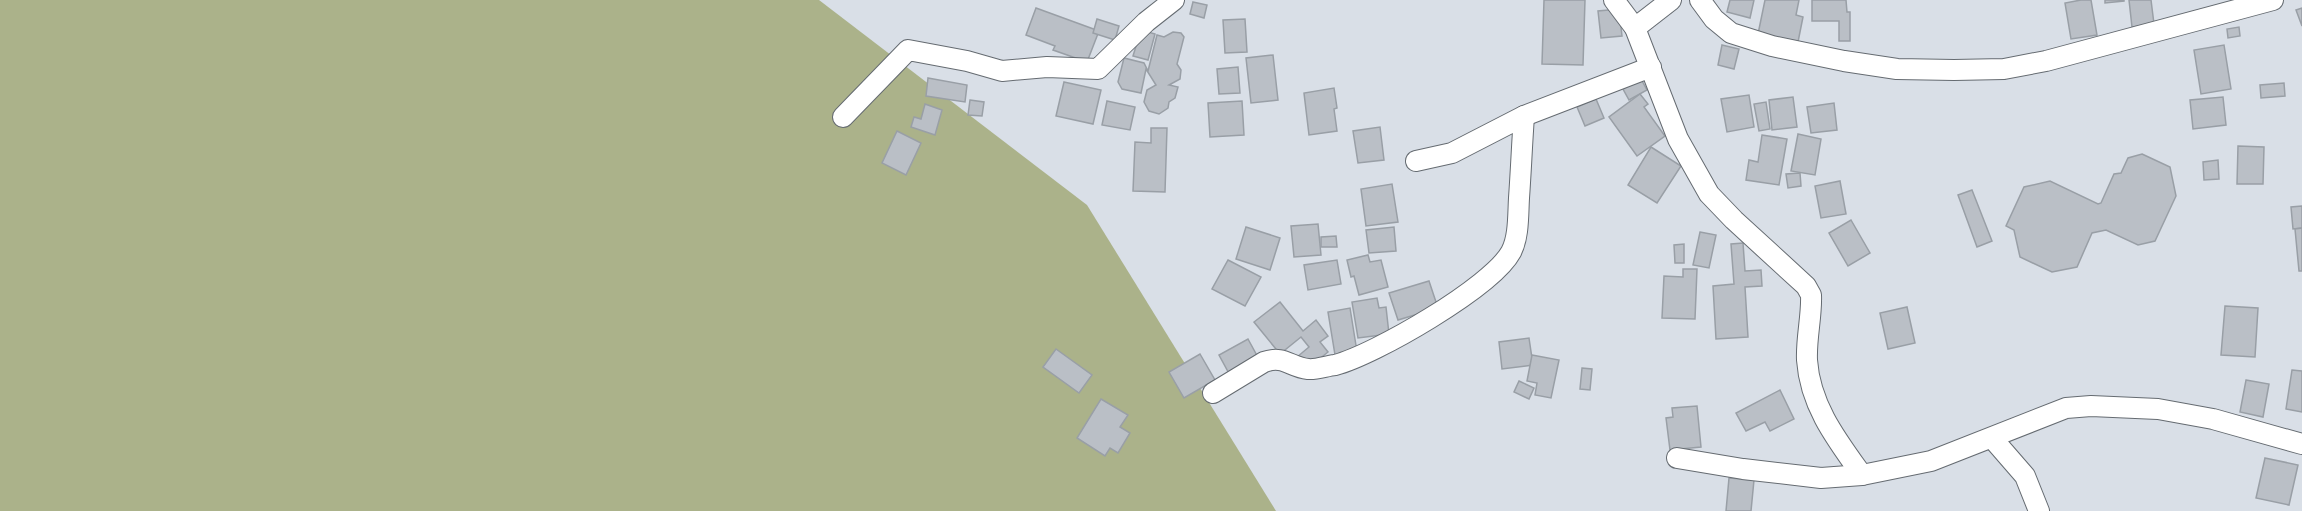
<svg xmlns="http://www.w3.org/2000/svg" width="2302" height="511" viewBox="0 0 2302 511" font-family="Inter,sans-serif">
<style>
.forest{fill:#abb28a}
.building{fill:#babfc6;stroke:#999fa6;stroke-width:1.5}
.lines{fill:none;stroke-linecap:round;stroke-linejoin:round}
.street-casing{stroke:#656b71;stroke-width:22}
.street{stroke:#fff;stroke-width:20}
</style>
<rect width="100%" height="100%" fill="#d9dfe7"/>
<path class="forest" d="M 0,0 L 819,0 L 1087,205 L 1276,511 L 0,511 Z"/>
<g class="building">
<path d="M 1544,0 L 1585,0 L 1583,65 L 1542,64 Z"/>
<path d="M 1730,0 L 1754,0 L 1750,18 L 1727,12 Z"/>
<path d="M 1765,0 L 1799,0 L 1796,15 L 1803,17 L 1798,42 L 1758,34 Z"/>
<path d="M 1812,0 L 1846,0 L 1847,12 L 1850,12 L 1850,41 L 1839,41 L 1839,21 L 1812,21 Z"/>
<path d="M 2081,0 L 2091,0 L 2097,35 L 2071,39 L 2065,3 Z"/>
<path d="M 2105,0 L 2124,0 L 2124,1 L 2105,3 Z"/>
<path d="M 2129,0 L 2151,0 L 2154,24 L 2132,27 Z"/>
<path d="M 1193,2 L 1207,5 L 1204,18 L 1190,14 Z"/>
<path d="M 1036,8 L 1099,31 L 1087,62 L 1053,50 L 1055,46 L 1026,35 Z"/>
<path d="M 2302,8 L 2302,26 L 2296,10 Z"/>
<path d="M 1619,9 L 1622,36 L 1601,38 L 1598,11 Z"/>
<path d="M 1097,19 L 1119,26 L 1115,40 L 1093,33 Z"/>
<path d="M 1245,19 L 1247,52 L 1225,53 L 1223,20 Z"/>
<path d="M 2239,27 L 2240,36 L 2228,38 L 2227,29 Z"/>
<path d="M 1141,30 L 1155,34 L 1148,60 L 1133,56 Z"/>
<path d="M 1173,32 L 1181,33 L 1184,37 L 1177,64 L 1181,70 L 1180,79 L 1169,85 L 1178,87 L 1175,98 L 1169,102 L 1168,108 L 1159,114 L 1149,111 L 1144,102 L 1147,90 L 1156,85 L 1146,69 L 1141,93 L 1122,89 L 1118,82 L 1124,58 L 1144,63 L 1148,71 L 1157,35 L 1164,37 Z"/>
<path d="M 1722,45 L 1739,49 L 1734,69 L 1718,65 Z"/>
<path d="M 2224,45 L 2231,89 L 2201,94 L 2194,50 Z"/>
<path d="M 1273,55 L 1278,100 L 1251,103 L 1246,58 Z"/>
<path d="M 1238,67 L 1240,93 L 1219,94 L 1217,69 Z"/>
<path d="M 928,78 L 967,85 L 965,102 L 926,96 Z"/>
<path d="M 1641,79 L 1647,90 L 1629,100 L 1623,89 Z"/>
<path d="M 1064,82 L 1101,90 L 1093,124 L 1056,116 Z"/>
<path d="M 2284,83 L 2285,96 L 2261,98 L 2260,85 Z"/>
<path d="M 1334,88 L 1337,108 L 1334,109 L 1337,131 L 1309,135 L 1304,93 Z"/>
<path d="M 1640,94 L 1648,104 L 1644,107 L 1665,136 L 1637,156 L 1609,117 Z"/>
<path d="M 1749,95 L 1754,127 L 1727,132 L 1721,99 Z"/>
<path d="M 1793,97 L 1797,127 L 1772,130 L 1769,100 Z"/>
<path d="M 2223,97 L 2226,125 L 2193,129 L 2190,100 Z"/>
<path d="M 1596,99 L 1604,118 L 1585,126 L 1577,107 Z"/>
<path d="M 970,100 L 984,102 L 982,116 L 968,115 Z"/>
<path d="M 1107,101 L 1135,107 L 1130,130 L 1102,125 Z"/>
<path d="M 1242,101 L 1244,135 L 1210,137 L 1208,103 Z"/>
<path d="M 1766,102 L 1770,129 L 1759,131 L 1754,104 Z"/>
<path d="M 1834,103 L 1837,130 L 1811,133 L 1807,107 Z"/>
<path d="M 925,104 L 942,110 L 935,135 L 911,127 L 914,117 L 921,119 Z"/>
<path d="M 1380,127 L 1384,160 L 1358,163 L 1353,131 Z"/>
<path d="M 1151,128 L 1167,128 L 1165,192 L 1133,191 L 1135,142 L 1151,143 Z"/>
<path d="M 897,131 L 921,143 L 906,175 L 882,163 Z"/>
<path d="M 1798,134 L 1821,139 L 1815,175 L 1791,171 Z"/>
<path d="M 1762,135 L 1787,139 L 1779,185 L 1746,180 L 1749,160 L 1758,162 Z"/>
<path d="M 2238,146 L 2264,147 L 2263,184 L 2237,184 Z"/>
<path d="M 1651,147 L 1681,166 L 1657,203 L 1628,185 Z"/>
<path d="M 2142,154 L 2170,167 L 2176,196 L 2155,241 L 2138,245 L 2106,230 L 2092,233 L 2077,267 L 2052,272 L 2020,257 L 2014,230 L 2006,226 L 2024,187 L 2050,181 L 2098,204 L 2101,203 L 2114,174 L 2121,173 L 2128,158 Z"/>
<path d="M 2218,160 L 2219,179 L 2204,180 L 2203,162 Z"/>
<path d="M 1800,173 L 1801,186 L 1788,188 L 1786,174 Z"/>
<path d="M 1840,181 L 1846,214 L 1821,218 L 1815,186 Z"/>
<path d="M 1392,184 L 1398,222 L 1366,226 L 1361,189 Z"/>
<path d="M 1972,190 L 1992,241 L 1977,247 L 1958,195 Z"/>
<path d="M 2302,206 L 2302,228 L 2293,229 L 2291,207 Z"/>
<path d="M 1851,220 L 1870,253 L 1848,266 L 1829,233 Z"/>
<path d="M 1318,224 L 1321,255 L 1294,257 L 1291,226 Z"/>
<path d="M 1246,227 L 1280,238 L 1270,270 L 1236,259 Z"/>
<path d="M 1394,227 L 1396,251 L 1369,253 L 1366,230 Z"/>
<path d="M 2302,228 L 2302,271 L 2299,271 L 2295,229 Z"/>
<path d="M 1700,232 L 1716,235 L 1709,268 L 1693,265 Z"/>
<path d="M 1336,236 L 1337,247 L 1321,247 L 1321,237 Z"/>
<path d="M 1743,243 L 1745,271 L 1761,270 L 1762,286 L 1745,287 L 1748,337 L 1716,339 L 1713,286 L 1734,284 L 1731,244 Z"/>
<path d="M 1684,244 L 1684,263 L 1675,263 L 1674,245 Z"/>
<path d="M 1368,255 L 1370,262 L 1381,260 L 1388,287 L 1359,295 L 1354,276 L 1351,277 L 1347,260 Z"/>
<path d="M 1228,260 L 1261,277 L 1245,306 L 1212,289 Z"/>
<path d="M 1337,260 L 1341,284 L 1308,290 L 1304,265 Z"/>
<path d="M 1683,269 L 1697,269 L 1695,319 L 1662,318 L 1664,276 L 1683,277 Z"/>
<path d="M 1429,281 L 1438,308 L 1398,320 L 1389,293 Z"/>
<path d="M 1377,298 L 1379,308 L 1386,307 L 1389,334 L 1358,338 L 1352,302 Z"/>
<path d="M 1280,302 L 1303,331 L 1316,320 L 1328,336 L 1320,342 L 1328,352 L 1307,369 L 1297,357 L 1309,347 L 1301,337 L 1280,354 L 1254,322 Z"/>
<path d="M 2225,306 L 2258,308 L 2255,357 L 2221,355 Z"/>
<path d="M 1907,307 L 1915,343 L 1888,349 L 1880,313 Z"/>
<path d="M 1350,308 L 1358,358 L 1336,361 L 1328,312 Z"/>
<path d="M 1529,338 L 1533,365 L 1502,369 L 1499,342 Z"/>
<path d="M 1248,339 L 1261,363 L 1232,379 L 1219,355 Z"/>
<path d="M 1056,349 L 1092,375 L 1079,393 L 1043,367 Z"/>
<path d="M 1200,354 L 1215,380 L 1184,398 L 1169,372 Z"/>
<path d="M 1532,355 L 1559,360 L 1551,398 L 1535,395 L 1537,383 L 1527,381 Z"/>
<path d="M 1582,368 L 1592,369 L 1590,390 L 1580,389 Z"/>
<path d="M 2292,370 L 2302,371 L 2302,412 L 2286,409 Z"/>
<path d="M 2246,380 L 2269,384 L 2263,417 L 2240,412 Z"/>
<path d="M 1519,381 L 1534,388 L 1529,399 L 1514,392 Z"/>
<path d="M 1780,390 L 1794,419 L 1770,431 L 1765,422 L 1746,431 L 1736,413 Z"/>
<path d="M 1101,399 L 1128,415 L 1120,427 L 1130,433 L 1118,453 L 1110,448 L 1105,456 L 1077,438 Z"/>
<path d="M 1697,406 L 1701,447 L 1670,450 L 1666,418 L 1673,417 L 1672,408 Z"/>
<path d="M 2265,458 L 2298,465 L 2289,505 L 2256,498 Z"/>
<path d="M 1729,478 L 1754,480 L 1751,511 L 1726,511 Z"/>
</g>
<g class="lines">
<defs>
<g id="street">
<path d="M 1614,0 L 1635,28 L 1678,139 L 1709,194 L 1734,220 L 1806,286 L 1811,295 C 1812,316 1806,338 1807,360 C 1810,405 1836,439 1862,475"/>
<path d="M 1700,0 L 1714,19 L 1731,33 L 1772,46 L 1844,61 L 1897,69 L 1954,70 L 2004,69 L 2046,61 L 2273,0"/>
<path d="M 1635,28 L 1671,0"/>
<path d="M 843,117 L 908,50 L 967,61 L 1002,71 L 1047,67 L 1098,69 L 1146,22 L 1174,0"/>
<path d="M 1416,161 L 1452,153 L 1524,116 L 1651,67"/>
<path d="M 1213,393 L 1264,362 C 1284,355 1290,367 1308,369 C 1316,370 1326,366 1335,365 C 1374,355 1492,287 1511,252 C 1519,237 1518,215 1519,198 C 1521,170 1522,143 1524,116"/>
<path d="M 1992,438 L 2025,476 L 2039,511"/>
<path d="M 1677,458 L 1743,469 L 1821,478 L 1862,475 L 1931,461 L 2066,408 L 2091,406 L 2158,409 L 2213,419 L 2302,444"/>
</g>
</defs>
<use href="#street" class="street-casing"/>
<use href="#street" class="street"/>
</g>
</svg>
